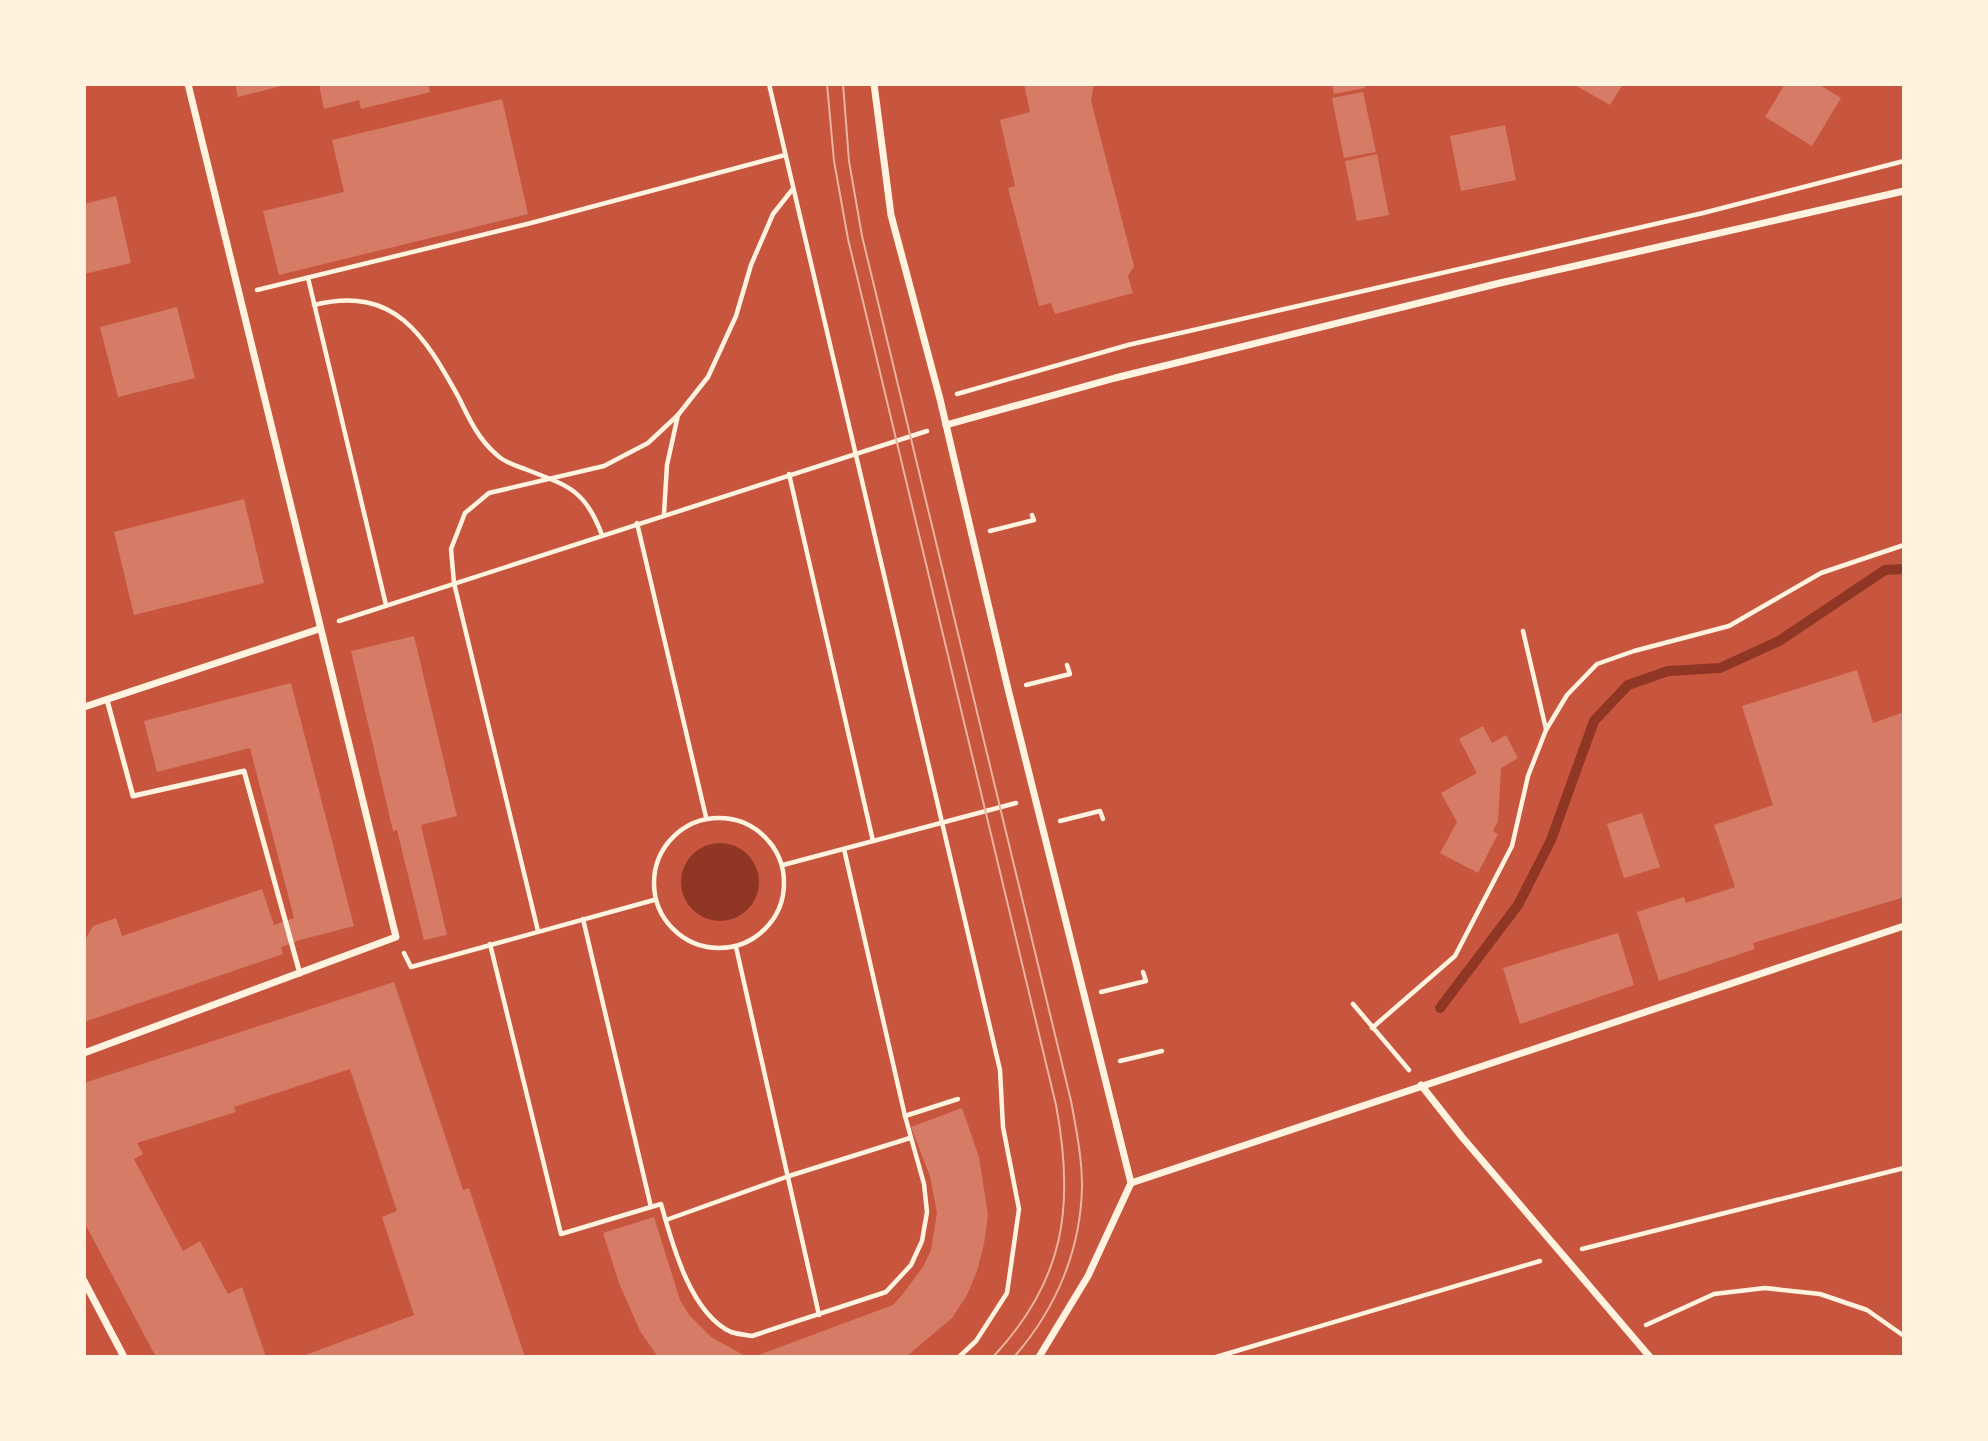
<svg xmlns="http://www.w3.org/2000/svg" width="1988" height="1441" viewBox="0 0 1988 1441" font-family="'Noto Sans',sans-serif">
<style>
.water{fill:#8f3625}
.lines{fill:none;stroke-linecap:round;stroke-linejoin:round}
.stream{stroke:#8f3625;stroke-width:10}
.building{fill:#d67c66}
.path{stroke:#fff3e0;stroke-width:4.5}
.service{stroke:#fff3e0;stroke-width:5}
.minor{stroke:#fff3e0;stroke-width:7}
.tram{stroke:#e9b49f;stroke-width:2}
</style>
<rect width="100%" height="100%" fill="#c8553d"/>
<circle class="water" cx="720" cy="882" r="39"/>
<g class="lines">
<path class="stream" d="M 1440,1008 L 1518,905 L 1551,840 L 1594,721 L 1628,685 L 1668,671 L 1720,668 L 1779,641 L 1885,570 L 1904,569"/>
</g>
<g class="building">
<path d="M 235,84 L 285,84 L 285,85 L 238,97 Z"/>
<path d="M 319,84 L 428,84 L 430,92 L 361,109 L 359,100 L 324,109 Z"/>
<path d="M 1024,84 L 1094,84 L 1091,101 L 1134,266 L 1128,276 L 1133,293 L 1055,314 L 1051,303 L 1039,306 L 1008,188 L 1015,186 L 1000,120 L 1030,112 Z"/>
<path d="M 1332,84 L 1364,84 L 1365,88 L 1334,94 Z"/>
<path d="M 1573,84 L 1623,84 L 1610,105 Z"/>
<path d="M 1785,84 L 1818,84 L 1841,98 L 1812,146 L 1765,117 Z"/>
<path d="M 1363,92 L 1376,152 L 1344,158 L 1332,98 Z"/>
<path d="M 502,99 L 528,214 L 279,275 L 263,211 L 344,192 L 332,140 Z"/>
<path d="M 1505,125 L 1516,180 L 1461,191 L 1450,136 Z"/>
<path d="M 1377,154 L 1389,215 L 1357,221 L 1345,161 Z"/>
<path d="M 116,196 L 131,263 L 84,274 L 84,204 Z"/>
<path d="M 177,307 L 195,378 L 118,397 L 100,327 Z"/>
<path d="M 244,499 L 264,583 L 134,615 L 114,532 Z"/>
<path d="M 414,636 L 457,816 L 421,825 L 447,935 L 424,940 L 397,830 L 393,831 L 351,651 Z"/>
<path d="M 1857,670 L 1873,723 L 1904,712 L 1904,897 L 1753,943 L 1755,949 L 1659,981 L 1637,912 L 1684,897 L 1686,903 L 1735,887 L 1714,825 L 1773,805 L 1742,706 Z"/>
<path d="M 291,683 L 354,926 L 300,940 L 281,947 L 283,954 L 84,1022 L 84,942 L 93,926 L 116,918 L 122,936 L 262,889 L 274,925 L 294,918 L 250,748 L 157,772 L 144,721 Z"/>
<path d="M 1483,726 L 1492,743 L 1506,735 L 1518,758 L 1501,768 L 1498,821 L 1493,831 L 1498,834 L 1478,873 L 1440,853 L 1457,822 L 1441,793 L 1477,773 L 1459,739 Z"/>
<path d="M 1642,813 L 1660,867 L 1624,878 L 1607,824 Z"/>
<path d="M 1618,933 L 1634,985 L 1520,1024 L 1503,968 Z"/>
<path d="M 394,982 L 463,1190 L 469,1188 L 525,1357 L 300,1357 L 414,1315 L 382,1217 L 397,1211 L 350,1069 L 234,1107 L 236,1112 L 137,1143 L 143,1154 L 134,1159 L 183,1251 L 200,1241 L 228,1294 L 242,1287 L 266,1357 L 156,1357 L 84,1222 L 84,1083 Z"/>
<path d="M 962,1108 L 979,1157 L 988,1215 L 984,1244 L 977,1271 L 967,1295 L 952,1318 L 906,1357 L 753,1357 L 893,1305 L 902,1295 L 923,1267 L 931,1250 L 937,1213 L 930,1176 L 911,1127 Z"/>
<path d="M 654,1217 L 680,1300 L 689,1315 L 711,1337 L 747,1357 L 658,1357 L 640,1331 L 619,1283 L 603,1233 Z"/>
</g>
<g class="lines">
<g class="path">
<path d="M 769,84 L 1000,1070 L 1003,1127 L 1019,1209 L 1007,1293 L 976,1341 L 959,1357"/>
<path d="M 308,278 L 386,605"/>
<path d="M 257,290 L 531,223 L 785,155"/>
<path d="M 314,305 C 395,285 424,335 459,398 C 469,419 479,440 497,455 C 504,462 516,466 525,469 C 568,486 585,489 602,535"/>
<path d="M 957,394 L 1128,345 L 1703,213 L 1904,161"/>
<path d="M 789,474 L 873,841"/>
<path d="M 664,514 L 667,465 L 678,415 L 708,377 L 736,316 L 751,265 L 773,214 L 792,190"/>
<path d="M 637,523 L 706,817"/>
<path d="M 990,531 L 1034,520 L 1032,515"/>
<path d="M 339,621 L 927,431"/>
<path d="M 1523,631 L 1546,729"/>
<path d="M 1026,685 L 1070,674 L 1067,665"/>
<circle cx="719" cy="883" r="65"/>
<path d="M 1060,821 L 1100,811 L 1103,819"/>
<path d="M 783,865 L 1016,803"/>
<path d="M 583,919 L 651,1207 L 661,1204 C 672,1243 690,1313 731,1332 C 737,1334 746,1335 752,1336 L 886,1292 L 911,1265 L 922,1241 L 927,1212 L 924,1184 L 905,1116 L 844,849"/>
<path d="M 538,931 L 454,583 L 451,549 L 465,513 L 489,493 L 604,466 L 648,443 L 678,415"/>
<path d="M 490,944 L 561,1234 L 651,1207"/>
<path d="M 736,947 L 819,1315"/>
<path d="M 404,953 L 411,967 L 654,900"/>
<path d="M 1101,992 L 1146,981 L 1143,972"/>
<path d="M 1353,1004 L 1409,1070"/>
<path d="M 1372,1028 L 1455,956 L 1512,846 L 1528,776 L 1546,730 L 1567,695 L 1597,664 L 1634,651 L 1729,626 L 1821,573 L 1904,545"/>
<path d="M 1120,1061 L 1162,1051"/>
<path d="M 905,1116 L 958,1099"/>
<path d="M 666,1220 L 789,1176 L 910,1138"/>
<path d="M 1582,1249 L 1904,1168"/>
<path d="M 1646,1325 L 1714,1294 L 1765,1288 L 1820,1294 L 1867,1310 L 1904,1336"/>
<path d="M 1216,1357 L 1540,1261"/>
</g>
<path class="service" d="M 107,700 L 133,796 L 244,771 L 300,974"/>
<g class="minor">
<path d="M 874,84 L 891,215 L 940,399 L 1008,689 L 1131,1183 L 1088,1276 L 1039,1357"/>
<path d="M 946,425 L 1115,378 L 1500,283 L 1904,191"/>
<path d="M 84,707 L 319,629"/>
<path d="M 84,1053 L 396,937 L 188,84"/>
<path d="M 1421,1085 L 1462,1137 L 1650,1357"/>
<path d="M 1131,1183 L 1904,926"/>
<path d="M 84,1281 L 124,1357"/>
</g>
<g class="tram">
<path d="M 827,84 L 834,161 L 848,239 L 1056,1105 C 1075,1206 1065,1280 993,1357"/>
<path d="M 843,84 L 849,161 L 862,236 L 1071,1101 C 1076,1128 1082,1157 1082,1186 C 1081,1250 1056,1309 1014,1357"/>
</g>
</g>
<rect width="1988" height="1441" fill="none" stroke="#fff3e0" stroke-width="172"/>
</svg>
